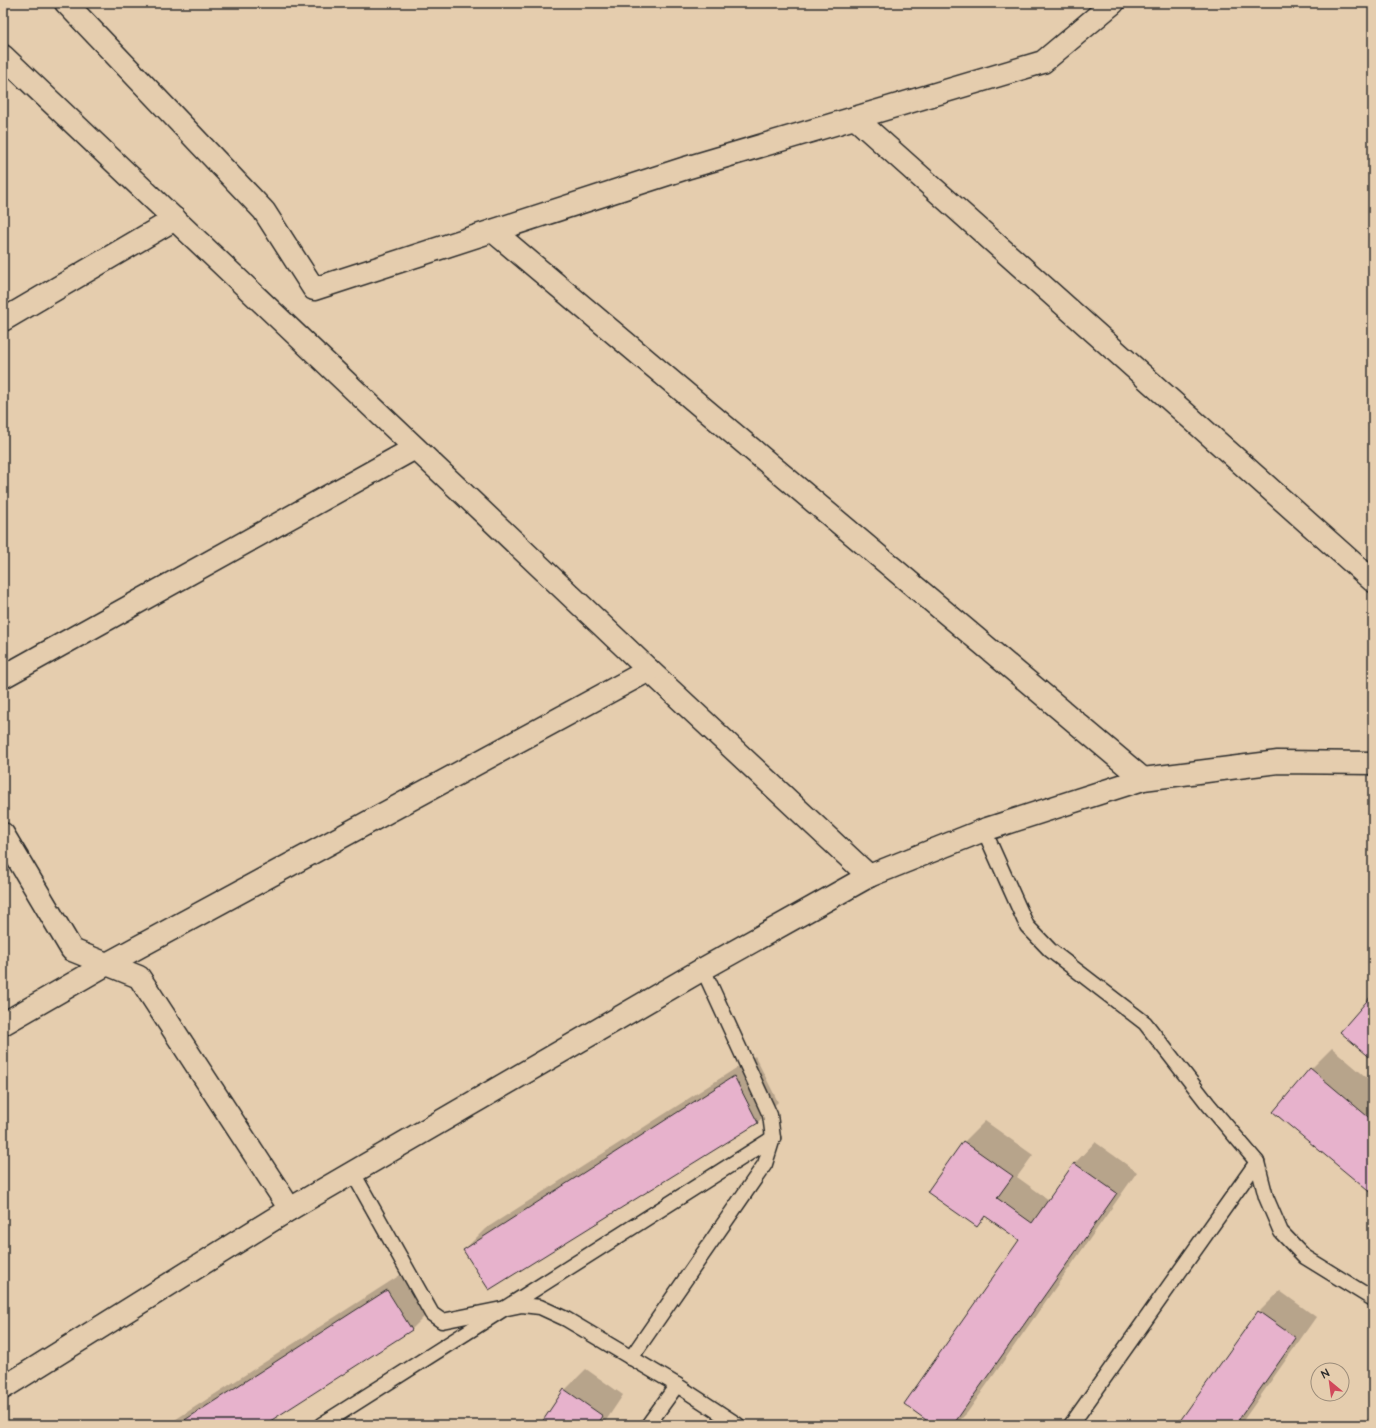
<svg xmlns="http://www.w3.org/2000/svg" width="1376" height="1428" viewBox="0 0 1376 1428" font-family="'Architects Daughter',sans-serif">
<style>
.shadow{fill:#0003}
.building{fill:#e7b2cc;stroke:#2b2b2b}
.lines{fill:none;stroke-linecap:round;stroke-linejoin:round}
.service-casing{stroke:#2b2b2b;stroke-width:17}
.minor-casing{stroke:#2b2b2b;stroke-width:25}
.service{stroke:#e5cdae;stroke-width:14}
.minor{stroke:#e5cdae;stroke-width:22}
</style>
<rect width="100%" height="100%" fill="#e5cdae"/>
<filter id="ink" filterUnits="userSpaceOnUse"><feTurbulence type="fractalNoise" baseFrequency=".025" numOctaves="2"/><feDisplacementMap in="SourceGraphic" scale="8" xChannelSelector="R" yChannelSelector="G"/><feConvolveMatrix kernelMatrix="1 2 1 2 8 2 1 2 1" color-interpolation-filters="sRGB"/></filter>
<g filter="url(#ink)">
<g class="shadow">
<path d="M 1332,1048 L 1373,1083 L 1373,1194 L 1311,1069 Z"/>
<path d="M 755,1056 L 778,1102 L 758,1122 L 464,1250 L 485,1229 Z"/>
<path d="M 985,1121 L 1033,1155 L 1017,1177 L 1049,1200 L 1075,1163 L 1095,1142 L 1137,1172 L 967,1413 L 955,1425 L 934,1425 L 1021,1240 L 986,1216 L 977,1226 L 964,1142 Z"/>
<path d="M 408,1270 L 433,1308 L 412,1329 L 262,1425 L 167,1425 Z"/>
<path d="M 1280,1291 L 1316,1317 L 1240,1425 L 1179,1425 L 1259,1312 Z"/>
<path d="M 586,1369 L 623,1395 L 603,1425 L 541,1425 L 565,1390 Z"/>
</g>
<g class="building">
<path d="M 1373,994 L 1373,1060 L 1340,1032 Z"/>
<path d="M 1310,1068 L 1373,1121 L 1373,1195 L 1273,1112 Z"/>
<path d="M 734,1076 L 758,1123 L 489,1290 L 463,1250 Z"/>
<path d="M 963,1141 L 1013,1176 L 997,1198 L 1032,1223 L 1074,1163 L 1117,1193 L 953,1425 L 933,1425 L 904,1404 L 1019,1240 L 985,1216 L 977,1227 L 927,1192 Z"/>
<path d="M 387,1290 L 412,1330 L 264,1425 L 177,1425 Z"/>
<path d="M 1258,1311 L 1296,1338 L 1235,1425 L 1177,1425 Z"/>
<path d="M 564,1389 L 603,1416 L 597,1425 L 540,1425 Z"/>
</g>
<g class="lines">
<defs>
<g id="service">
<path d="M 984,830 L 1027,926 L 1050,950 L 1145,1023 L 1208,1104 L 1257,1162 L 1266,1197 L 1281,1232 L 1305,1257 L 1373,1299"/>
<path d="M 353,1173 L 432,1314 L 442,1321 L 522,1305 L 540,1307 L 566,1319 L 677,1385 L 738,1425"/>
<path d="M 631,1358 L 765,1164 L 773,1138 L 770,1115 L 703,969"/>
<path d="M 321,1425 L 773,1138"/>
<path d="M 648,1425 L 677,1385"/>
<path d="M 1071,1425 L 1257,1162"/>
</g>
<g id="minor">
<path d="M 66,3 L 264,211 L 314,289 L 686,168 L 1043,62 L 1113,3"/>
<path d="M 3,56 L 649,670 L 869,876"/>
<path d="M 855,118 L 1373,581"/>
<path d="M 493,231 L 1143,779"/>
<path d="M 3,320 L 175,219"/>
<path d="M 3,677 L 415,448"/>
<path d="M 3,834 L 72,950 L 139,977 L 290,1209"/>
<path d="M 3,1024 L 107,964 L 649,670"/>
<path d="M 3,1388 L 290,1209 L 703,969 L 869,876 L 984,830 L 1143,779 L 1278,762 L 1373,763"/>
</g>
</defs>
<use href="#service" class="service-casing"/>
<use href="#minor" class="minor-casing"/>
<use href="#service" class="service"/>
<use href="#minor" class="minor"/>
</g>
</g>
<rect width="1376" height="1428" fill="none" stroke="#e5cdae" stroke-width="16"/>
<rect x="8" y="8" width="1360" height="1412" fill="none" stroke="#2b2b2b" stroke-width="1.5" filter="url(#ink)"/>
<g transform="translate(1330 1382) rotate(331)"><circle r="19" fill="#e5cdae" stroke="#9b8c7a"/>
<path d="M0-3L7 15L0 10L-7 15Z" fill="#d1495b"/>
<text y="-6" font-size="11" font-weight="bold" text-anchor="middle" fill="#2b2b2b">N</text>
</g>
</svg>
